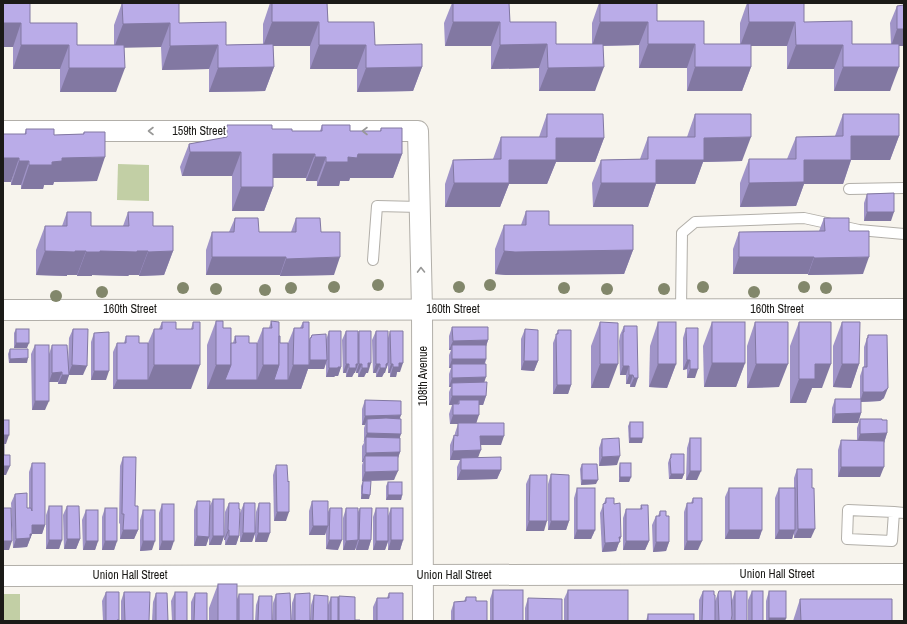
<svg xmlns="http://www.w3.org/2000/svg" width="907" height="624" viewBox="0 0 907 624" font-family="'Archivo Narrow',sans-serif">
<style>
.green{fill:#c2cfa5}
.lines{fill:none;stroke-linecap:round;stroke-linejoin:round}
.service-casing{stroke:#b2afa9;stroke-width:12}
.minor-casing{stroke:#b2afa9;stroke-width:22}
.service{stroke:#fff;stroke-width:10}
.minor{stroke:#fff;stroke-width:20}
.tree{fill:#82876b}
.wall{fill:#a094c8}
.shaded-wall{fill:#8278a2}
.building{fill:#baace8;stroke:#8278a2}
.oneway{stroke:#989897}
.labels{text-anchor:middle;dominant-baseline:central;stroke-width:4;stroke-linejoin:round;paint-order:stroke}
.street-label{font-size:12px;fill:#1b1a17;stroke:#fff}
</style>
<rect width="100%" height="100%" fill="#f7f4ed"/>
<g class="green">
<path d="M 118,164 L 149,165 L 149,201 L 117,200 Z"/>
<rect x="3" y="594" width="17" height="27"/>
</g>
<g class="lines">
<defs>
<g id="service">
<path d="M 849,189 L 904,188"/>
<path d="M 373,260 L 377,206 L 420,207"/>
<path d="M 681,309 L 682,233 L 695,222 L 804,218 L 859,230 L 904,234"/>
<path d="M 894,512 L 892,541 L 847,539 L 848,510 L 894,512 L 904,513"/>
</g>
<g id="minor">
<path d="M 3,131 L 418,131 L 422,309 L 423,621"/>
<path d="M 3,310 L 904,309"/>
<path d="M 3,576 L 904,574"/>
</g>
</defs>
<use href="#service" class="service-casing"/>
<use href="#minor" class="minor-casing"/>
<use href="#service" class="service"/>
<use href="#minor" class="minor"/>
</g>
<g class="tree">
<circle cx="378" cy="285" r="6"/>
<circle cx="490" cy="285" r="6"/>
<circle cx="334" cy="287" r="6"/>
<circle cx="459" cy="287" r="6"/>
<circle cx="703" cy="287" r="6"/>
<circle cx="804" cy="287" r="6"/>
<circle cx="183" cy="288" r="6"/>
<circle cx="291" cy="288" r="6"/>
<circle cx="564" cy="288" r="6"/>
<circle cx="826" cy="288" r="6"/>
<circle cx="216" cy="289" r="6"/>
<circle cx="607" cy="289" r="6"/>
<circle cx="664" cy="289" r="6"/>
<circle cx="265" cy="290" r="6"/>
<circle cx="102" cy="292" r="6"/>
<circle cx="754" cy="292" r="6"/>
<circle cx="56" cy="296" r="6"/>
</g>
<g class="wall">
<path d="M 3,3 L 30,23 L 77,45 L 114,45 L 114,25 L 122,3 L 179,3 L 179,23 L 226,45 L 263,44 L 263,24 L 270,3 L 327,3 L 328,22 L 422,67 L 413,91 L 357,92 L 357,69 L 310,69 L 310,46 L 273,46 L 274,67 L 265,91 L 209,92 L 209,69 L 162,70 L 161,47 L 124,47 L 116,92 L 60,92 L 60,69 L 13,69 L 13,47 L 3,47 Z"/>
<path d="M 452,3 L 509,3 L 510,22 L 556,44 L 592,44 L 592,23 L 599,3 L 657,3 L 657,21 L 704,44 L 740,44 L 740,23 L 747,3 L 804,3 L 804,22 L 852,44 L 891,44 L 890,23 L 897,6 L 904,46 L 899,46 L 890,91 L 834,91 L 834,69 L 787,69 L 787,46 L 751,46 L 751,67 L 742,91 L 687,91 L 687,68 L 639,68 L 639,45 L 603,46 L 595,91 L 539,91 L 539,68 L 491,69 L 491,46 L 445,46 L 444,23 Z"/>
<path d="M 547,114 L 604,138 L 595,162 L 556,162 L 547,184 L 509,184 L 500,207 L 445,207 L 445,184 L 453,160 L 493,159 L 501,137 L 539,137 Z"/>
<path d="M 695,114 L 742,161 L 703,162 L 695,184 L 656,184 L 648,207 L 593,207 L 592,183 L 601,160 L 640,159 L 648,137 L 687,137 Z"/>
<path d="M 843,114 L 899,136 L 890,160 L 851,160 L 843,184 L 804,184 L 796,206 L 740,207 L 740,183 L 749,159 L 787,159 L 796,137 L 835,136 Z"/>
<path d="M 227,125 L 292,131 L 320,131 L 322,125 L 350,131 L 380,131 L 381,128 L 402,154 L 393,178 L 350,178 L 349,181 L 340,181 L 339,186 L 317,186 L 317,181 L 306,181 L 306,178 L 273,178 L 273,187 L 264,211 L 232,211 L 232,176 L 182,176 L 180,167 L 189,144 L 223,138 Z"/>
<path d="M 26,129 L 54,135 L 83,134 L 84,132 L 97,181 L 54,182 L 53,185 L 44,185 L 43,189 L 21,189 L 21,185 L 11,185 L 11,182 Z"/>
<path d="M 867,194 L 891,221 L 864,221 L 864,203 Z"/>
<path d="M 526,211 L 549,225 L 633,250 L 624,274 L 506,275 L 495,274 L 495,249 L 504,225 L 521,225 Z"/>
<path d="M 67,212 L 91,226 L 123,226 L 128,212 L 153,226 L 173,251 L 164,275 L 139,276 L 139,275 L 129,275 L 128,276 L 92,275 L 92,276 L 77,276 L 77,275 L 67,275 L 67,276 L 36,275 L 36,250 L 45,226 L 62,226 Z"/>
<path d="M 235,218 L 259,232 L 291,232 L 296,218 L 334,275 L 280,276 L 280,275 L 206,275 L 206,250 L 212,232 L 229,232 Z"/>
<path d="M 824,218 L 849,231 L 863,274 L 808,275 L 808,274 L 733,274 L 733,249 L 739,232 L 819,231 Z"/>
<path d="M 216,321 L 223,328 L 231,343 L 233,343 L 235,336 L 249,343 L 257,343 L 263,328 L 269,328 L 271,321 L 279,336 L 280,343 L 288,343 L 294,328 L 300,328 L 303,322 L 309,340 L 312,335 L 326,340 L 329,331 L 341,367 L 338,376 L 335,376 L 334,377 L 326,377 L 326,363 L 324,369 L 308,369 L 301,389 L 207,389 L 207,345 Z"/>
<path d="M 162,322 L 176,329 L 191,329 L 193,322 L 191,389 L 113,389 L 113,352 L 117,343 L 124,343 L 126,336 L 139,343 L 148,343 L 154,329 L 159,329 Z"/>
<path d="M 600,322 L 609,388 L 591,388 L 591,346 Z"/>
<path d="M 658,322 L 676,364 L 667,388 L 649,387 L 650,346 Z"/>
<path d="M 712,322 L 745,363 L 736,387 L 704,387 L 703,346 Z"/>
<path d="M 755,322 L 779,387 L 747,388 L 747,346 Z"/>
<path d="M 799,322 L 822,388 L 812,388 L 806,403 L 790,403 L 790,346 Z"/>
<path d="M 842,322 L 859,364 L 851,388 L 833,387 L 833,346 Z"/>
<path d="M 624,326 L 637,326 L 635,387 L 630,387 L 630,384 L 626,384 L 626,375 L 620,375 L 619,341 L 620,335 Z"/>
<path d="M 452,327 L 488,340 L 486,346 L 486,359 L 485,364 L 484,382 L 486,396 L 483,405 L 479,405 L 476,423 L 501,445 L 481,445 L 478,457 L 501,470 L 497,479 L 457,480 L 457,467 L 460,460 L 450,460 L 450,445 L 454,435 L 455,436 L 455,433 L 458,424 L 450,424 L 449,414 L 452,405 L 449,405 L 449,392 L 451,387 L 449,387 L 449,374 L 451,368 L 449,368 L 449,355 L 451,350 L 449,350 L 449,336 Z"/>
<path d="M 686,328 L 695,378 L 687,378 L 687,369 L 683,370 L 683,338 Z"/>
<path d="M 16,329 L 27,348 L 14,348 L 14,333 Z"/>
<path d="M 73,329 L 83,375 L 69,375 L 66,384 L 58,384 L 58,382 L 49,382 L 49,363 L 45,410 L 32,410 L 31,354 L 35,345 L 49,354 L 52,345 L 68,364 L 69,338 Z"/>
<path d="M 525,329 L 538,361 L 534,371 L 521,370 L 521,339 Z"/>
<path d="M 558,330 L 571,385 L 568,394 L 553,394 L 553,343 Z"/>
<path d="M 346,331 L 358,335 L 359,331 L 368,373 L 366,373 L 364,377 L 358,377 L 358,373 L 356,373 L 356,369 L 352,377 L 346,377 L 346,373 L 343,373 L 342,340 Z"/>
<path d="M 376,331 L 388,338 L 390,331 L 400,372 L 397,372 L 396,377 L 390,377 L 390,373 L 388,373 L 388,365 L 382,377 L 376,377 L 376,373 L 373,373 L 372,340 Z"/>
<path d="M 94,333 L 106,380 L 91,380 L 91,342 Z"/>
<path d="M 868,335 L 884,398 L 880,401 L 861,402 L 861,413 L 858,423 L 832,423 L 832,408 L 835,399 L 860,399 L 860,376 L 863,367 L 864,367 L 864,347 Z"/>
<path d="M 10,349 L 27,363 L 9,363 L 8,354 Z"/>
<path d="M 365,400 L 400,419 L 400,452 L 398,458 L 394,480 L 364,481 L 369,499 L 361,499 L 361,486 L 363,481 L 362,481 L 362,465 L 363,462 L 362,462 L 362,446 L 364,443 L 364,428 L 365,425 L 362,425 L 362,409 Z"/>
<path d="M 860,419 L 887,433 L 884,443 L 880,477 L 838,477 L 838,450 L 841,440 L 857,440 L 857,428 Z"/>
<path d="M 630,422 L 642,443 L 629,443 L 628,426 Z"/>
<path d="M 690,438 L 697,480 L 686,480 L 687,448 Z"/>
<path d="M 602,439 L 617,465 L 599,466 L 599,448 Z"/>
<path d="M 671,454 L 684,474 L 682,479 L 669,479 L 668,463 Z"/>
<path d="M 123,457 L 135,506 L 138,530 L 134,539 L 120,539 L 120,524 L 119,523 L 120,466 Z"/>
<path d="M 32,463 L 45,525 L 42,534 L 32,534 L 27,547 L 13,548 L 11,503 L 15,494 L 27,508 L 29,508 L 29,472 Z"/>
<path d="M 620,463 L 631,477 L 629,482 L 619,482 L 619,468 Z"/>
<path d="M 582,464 L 596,484 L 581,485 L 580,469 Z"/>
<path d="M 276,465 L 286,521 L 274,521 L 273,475 Z"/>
<path d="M 797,469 L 811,538 L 794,538 L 794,532 L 792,539 L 775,539 L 775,498 L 779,488 L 794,488 L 794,478 Z"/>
<path d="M 551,474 L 569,521 L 566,530 L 548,530 L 548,484 Z"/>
<path d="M 530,475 L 544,531 L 526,531 L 526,484 Z"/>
<path d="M 388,482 L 402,495 L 401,500 L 386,500 L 386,486 Z"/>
<path d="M 577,488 L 595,530 L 591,539 L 574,539 L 574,498 Z"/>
<path d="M 729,488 L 762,530 L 759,539 L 725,539 L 725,497 Z"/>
<path d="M 606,498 L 614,504 L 621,537 L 616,551 L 602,552 L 600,513 Z"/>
<path d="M 693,498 L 698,550 L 684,550 L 684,512 L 687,503 L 691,503 Z"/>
<path d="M 213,499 L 224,536 L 221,545 L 209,545 L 209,517 L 209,537 L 206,546 L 194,546 L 194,510 L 197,501 L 209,508 Z"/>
<path d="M 312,501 L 328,512 L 330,508 L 338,550 L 326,549 L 326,531 L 325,535 L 309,535 L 309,511 Z"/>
<path d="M 229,503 L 239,536 L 236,545 L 225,545 L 225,540 L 224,540 L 225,512 Z"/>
<path d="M 244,503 L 255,528 L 256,512 L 259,503 L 267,542 L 255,542 L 255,534 L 252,542 L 240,542 L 240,513 Z"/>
<path d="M 162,504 L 171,550 L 159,550 L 159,513 Z"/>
<path d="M 641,505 L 649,541 L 645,550 L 623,550 L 623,518 L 626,509 L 640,509 Z"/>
<path d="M 49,506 L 62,540 L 59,549 L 46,549 L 46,515 Z"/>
<path d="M 67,506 L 80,539 L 76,549 L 64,549 L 63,515 Z"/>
<path d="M 105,508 L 117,541 L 114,550 L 102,550 L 102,517 Z"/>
<path d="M 346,508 L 358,512 L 360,508 L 371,540 L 368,550 L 356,550 L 356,547 L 355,550 L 343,550 L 343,518 Z"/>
<path d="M 376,508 L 388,516 L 391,508 L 403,540 L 400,550 L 388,550 L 388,542 L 385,550 L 373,550 L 373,517 Z"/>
<path d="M 86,510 L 98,541 L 95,550 L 83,550 L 82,520 Z"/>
<path d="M 143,510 L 152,550 L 140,551 L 140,520 Z"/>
<path d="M 660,511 L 666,516 L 669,542 L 666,551 L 653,552 L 652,525 L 656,516 L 658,516 Z"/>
<path d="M 218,584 L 237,599 L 239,594 L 253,621 L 209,621 L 209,608 Z"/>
<path d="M 493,590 L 523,621 L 490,621 L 490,599 Z"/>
<path d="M 568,590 L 628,621 L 564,621 L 564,599 Z"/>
<path d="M 703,591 L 714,595 L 715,601 L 719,591 L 731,621 L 715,621 L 715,613 L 715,621 L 699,621 L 699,600 Z"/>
<path d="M 735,591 L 747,621 L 732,621 L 732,600 Z"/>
<path d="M 752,591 L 763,621 L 748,621 L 748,600 Z"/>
<path d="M 769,591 L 786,618 L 785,621 L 766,621 L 766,601 Z"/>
<path d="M 106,592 L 119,620 L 119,621 L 103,621 L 102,601 Z"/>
<path d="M 124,592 L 149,621 L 121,621 L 121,601 Z"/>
<path d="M 175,592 L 187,621 L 172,621 L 171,601 Z"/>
<path d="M 156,593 L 168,621 L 152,621 L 153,602 Z"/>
<path d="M 195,593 L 207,621 L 191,621 L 191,602 Z"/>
<path d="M 389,593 L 403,621 L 373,621 L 373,607 L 377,598 L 387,598 Z"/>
<path d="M 276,594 L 291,621 L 272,621 L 273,603 Z"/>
<path d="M 295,594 L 310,621 L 291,621 L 292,603 Z"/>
<path d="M 314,595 L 328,605 L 331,597 L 338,598 L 339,596 L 355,620 L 360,621 L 310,621 L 311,605 Z"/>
<path d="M 259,596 L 272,621 L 255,621 L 256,605 Z"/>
<path d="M 466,597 L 476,601 L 487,621 L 451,621 L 451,611 L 454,602 L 464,601 Z"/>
<path d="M 528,598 L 562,621 L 525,621 L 525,608 Z"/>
<path d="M 800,599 L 892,621 L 793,621 Z"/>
<path d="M 648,614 L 694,621 L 646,621 Z"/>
</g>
<g class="shaded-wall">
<path d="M 272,22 L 319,22 L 310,46 L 263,46 Z"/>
<path d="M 453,22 L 500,22 L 491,46 L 445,46 Z"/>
<path d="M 600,22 L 648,22 L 639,45 L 592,46 Z"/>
<path d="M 749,22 L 795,22 L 787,46 L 740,46 Z"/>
<path d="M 3,23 L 21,23 L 13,47 L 3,47 Z"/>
<path d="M 170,23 L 161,47 L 114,48 L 123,24 Z"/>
<path d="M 897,29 L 904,29 L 904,46 L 891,46 Z"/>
<path d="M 547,44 L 539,68 L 491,69 L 500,45 Z"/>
<path d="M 648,44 L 695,44 L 687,68 L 639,68 Z"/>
<path d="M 21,45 L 69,45 L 60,69 L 13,69 Z"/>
<path d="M 218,45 L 209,69 L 162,70 L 170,46 Z"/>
<path d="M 319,45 L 366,45 L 357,69 L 310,69 Z"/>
<path d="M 796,45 L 843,45 L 834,69 L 787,69 Z"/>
<path d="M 274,67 L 265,91 L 209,92 L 218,68 Z"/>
<path d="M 422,67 L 413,91 L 357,92 L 366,68 Z"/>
<path d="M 604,67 L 595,91 L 539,91 L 548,68 Z"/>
<path d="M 695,67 L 751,67 L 742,91 L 687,91 Z"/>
<path d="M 843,67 L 899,67 L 890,91 L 834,91 Z"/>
<path d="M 69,68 L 125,68 L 116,92 L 60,92 Z"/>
<path d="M 851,136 L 899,136 L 890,160 L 851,160 L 843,184 L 804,184 L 796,206 L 740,207 L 749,183 L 804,160 Z"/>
<path d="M 751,137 L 742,161 L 703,162 L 695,184 L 656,184 L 648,207 L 593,207 L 601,183 L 656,160 L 704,138 Z"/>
<path d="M 556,138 L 604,138 L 595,162 L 556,162 L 547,184 L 509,184 L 500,207 L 445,207 L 454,183 L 509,160 Z"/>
<path d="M 190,152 L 241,152 L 232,176 L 182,176 Z"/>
<path d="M 273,154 L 315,154 L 306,178 L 264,178 Z"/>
<path d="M 358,154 L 402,154 L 393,178 L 350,178 L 349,181 L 340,181 L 339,186 L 317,186 L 326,162 L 348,157 Z"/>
<path d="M 105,157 L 97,181 L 54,182 L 53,185 L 44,185 L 43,189 L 21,189 L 29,165 L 52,162 L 62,158 Z"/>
<path d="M 315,157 L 326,157 L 317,181 L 306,181 Z"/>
<path d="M 3,158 L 19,158 L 11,182 L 3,182 Z"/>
<path d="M 19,161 L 29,161 L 21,185 L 11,185 Z"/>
<path d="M 241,187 L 273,187 L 264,211 L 232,211 Z"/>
<path d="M 867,212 L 894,212 L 891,221 L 864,221 Z"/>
<path d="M 633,250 L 624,274 L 506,275 L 495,274 L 504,251 Z"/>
<path d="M 45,251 L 86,251 L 77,275 L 67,275 L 67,276 L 36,275 Z"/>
<path d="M 100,251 L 148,251 L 139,275 L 129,275 L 128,276 L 92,275 L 92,276 L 77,276 L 86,252 Z"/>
<path d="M 173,251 L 164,275 L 139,276 L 148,252 Z"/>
<path d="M 212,257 L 286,257 L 280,275 L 206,275 Z"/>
<path d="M 340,257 L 334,275 L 280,276 L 286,259 Z"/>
<path d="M 739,257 L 814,257 L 808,274 L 733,274 Z"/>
<path d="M 869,257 L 863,274 L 808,275 L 814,258 Z"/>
<path d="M 488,340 L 485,350 L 452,345 L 451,350 L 449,350 L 453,341 Z"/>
<path d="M 16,343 L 29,343 L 27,348 L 14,348 Z"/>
<path d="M 28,358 L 27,363 L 9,363 L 10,359 Z"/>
<path d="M 452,359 L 486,359 L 483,368 L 452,364 L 451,368 L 449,368 Z"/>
<path d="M 310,360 L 327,360 L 324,369 L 308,369 L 301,389 L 207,389 L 216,365 L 231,365 L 257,380 L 263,365 L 279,365 L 288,380 L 293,365 L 309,365 Z"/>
<path d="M 687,360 L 690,360 L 687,369 L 683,370 Z"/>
<path d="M 524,361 L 538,361 L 534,371 L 521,370 Z"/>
<path d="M 368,363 L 371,363 L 368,373 L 366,373 L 364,377 L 358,377 L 362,368 Z"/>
<path d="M 388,363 L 385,373 L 384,373 L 382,377 L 376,377 L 380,368 L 386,364 Z"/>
<path d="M 399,363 L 403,363 L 400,372 L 397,372 L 396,377 L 390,377 L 393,367 Z"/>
<path d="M 712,363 L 745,363 L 736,387 L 704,387 Z"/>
<path d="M 346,364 L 349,364 L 346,373 L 343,373 Z"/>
<path d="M 356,364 L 358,364 L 355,373 L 354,373 L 352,377 L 346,377 L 349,368 Z"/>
<path d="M 359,364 L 362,364 L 358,373 L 356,373 Z"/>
<path d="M 376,364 L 380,364 L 376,373 L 373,373 Z"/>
<path d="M 391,364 L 393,364 L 390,373 L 388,373 Z"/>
<path d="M 600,364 L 618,364 L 609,388 L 591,388 Z"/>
<path d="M 658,364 L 676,364 L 667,388 L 649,387 Z"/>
<path d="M 756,364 L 788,364 L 779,387 L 747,388 Z"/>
<path d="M 815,364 L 831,364 L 822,388 L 812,388 L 806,403 L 790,403 L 799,379 Z"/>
<path d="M 842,364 L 859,364 L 851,388 L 833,387 Z"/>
<path d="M 72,365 L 87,366 L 83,375 L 68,375 Z"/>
<path d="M 154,365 L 200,365 L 191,389 L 113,389 L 117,380 L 148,380 Z"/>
<path d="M 623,366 L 629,366 L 626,375 L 620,375 Z"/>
<path d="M 338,367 L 341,367 L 338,376 L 335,376 L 334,377 L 326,377 L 329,368 Z"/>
<path d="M 690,369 L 698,369 L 695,378 L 687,378 Z"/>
<path d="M 94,371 L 109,371 L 106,380 L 91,380 Z"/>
<path d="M 62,372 L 58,382 L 49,382 L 52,373 Z"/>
<path d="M 62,375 L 69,375 L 66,384 L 58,384 Z"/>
<path d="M 629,375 L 633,375 L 630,384 L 626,384 Z"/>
<path d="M 486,377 L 483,386 L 452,383 L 451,387 L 449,387 L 452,378 Z"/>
<path d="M 634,378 L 638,378 L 635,387 L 630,387 Z"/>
<path d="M 557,385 L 571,385 L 568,394 L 553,394 Z"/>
<path d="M 888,388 L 884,398 L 880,401 L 860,402 L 863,392 Z"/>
<path d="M 452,396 L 486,396 L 483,405 L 459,405 L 459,400 L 457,405 L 449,405 Z"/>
<path d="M 35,401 L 49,401 L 45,410 L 32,410 Z"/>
<path d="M 861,413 L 858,423 L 832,423 L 835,414 Z"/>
<path d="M 401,415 L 398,424 L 367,419 L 365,425 L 362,425 L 365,416 Z"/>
<path d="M 453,415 L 479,415 L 476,424 L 450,424 Z"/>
<path d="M 367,433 L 401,434 L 398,443 L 366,437 L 363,443 Z"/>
<path d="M 887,433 L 884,443 L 857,443 L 860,434 Z"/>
<path d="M 3,435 L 9,435 L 6,444 L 3,444 Z"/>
<path d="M 480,436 L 504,436 L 501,445 L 477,445 Z"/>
<path d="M 630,438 L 643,438 L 642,443 L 629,443 Z"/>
<path d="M 481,450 L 477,460 L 461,458 L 460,460 L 450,460 L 453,451 Z"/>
<path d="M 400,452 L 397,461 L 365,456 L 363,462 L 362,462 L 366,453 Z"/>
<path d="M 620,456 L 617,465 L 599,466 L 602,457 Z"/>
<path d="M 3,466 L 10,466 L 6,475 L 3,475 Z"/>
<path d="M 841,467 L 884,467 L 880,477 L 838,477 Z"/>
<path d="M 461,470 L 501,470 L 497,479 L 457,480 Z"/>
<path d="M 398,471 L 394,480 L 362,481 L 365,472 Z"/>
<path d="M 690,471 L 701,471 L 697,480 L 686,480 Z"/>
<path d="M 671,474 L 684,474 L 682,479 L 669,479 Z"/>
<path d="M 620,477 L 631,477 L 629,482 L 619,482 Z"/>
<path d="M 582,480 L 598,480 L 596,484 L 581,485 Z"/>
<path d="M 362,494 L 370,495 L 369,499 L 361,499 Z"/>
<path d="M 388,495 L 402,495 L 401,500 L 386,500 Z"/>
<path d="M 277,512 L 289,512 L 286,521 L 274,521 Z"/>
<path d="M 529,521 L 547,521 L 544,531 L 526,531 Z"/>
<path d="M 551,521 L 569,521 L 566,530 L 548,530 Z"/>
<path d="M 32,525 L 45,525 L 42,534 L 32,534 L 27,547 L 13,548 L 16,539 Z"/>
<path d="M 313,526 L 328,526 L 325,535 L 309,535 Z"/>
<path d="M 798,529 L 815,529 L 811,538 L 794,538 Z"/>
<path d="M 123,530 L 138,530 L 134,539 L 120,539 Z"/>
<path d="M 228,530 L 229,530 L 225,540 L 224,540 Z"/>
<path d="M 577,530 L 595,530 L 591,539 L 574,539 Z"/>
<path d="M 729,530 L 762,530 L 759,539 L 725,539 Z"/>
<path d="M 779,530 L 795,530 L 792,539 L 775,539 Z"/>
<path d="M 243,533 L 255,533 L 252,542 L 240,542 Z"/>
<path d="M 258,533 L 270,533 L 267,542 L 255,542 Z"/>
<path d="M 197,536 L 209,537 L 206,546 L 194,546 Z"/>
<path d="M 213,536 L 224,536 L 221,545 L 209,545 Z"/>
<path d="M 229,536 L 239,536 L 236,545 L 225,545 Z"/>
<path d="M 619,537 L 621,537 L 616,551 L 602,552 L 605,543 Z"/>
<path d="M 67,539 L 80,539 L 76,549 L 64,549 Z"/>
<path d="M 49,540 L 62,540 L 59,549 L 46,549 Z"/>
<path d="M 329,540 L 342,540 L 338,550 L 326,549 Z"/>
<path d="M 358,540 L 355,550 L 343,550 L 346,541 Z"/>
<path d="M 359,540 L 371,540 L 368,550 L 356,550 Z"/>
<path d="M 391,540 L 403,540 L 400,550 L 388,550 Z"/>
<path d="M 3,541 L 12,541 L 9,550 L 3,550 Z"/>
<path d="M 86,541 L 98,541 L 95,550 L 83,550 Z"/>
<path d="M 105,541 L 117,541 L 114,550 L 102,550 Z"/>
<path d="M 143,541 L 155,541 L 152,550 L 140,551 Z"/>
<path d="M 162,541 L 174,541 L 171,550 L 159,550 Z"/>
<path d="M 376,541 L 388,541 L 385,550 L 373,550 Z"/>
<path d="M 626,541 L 649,541 L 645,550 L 623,550 Z"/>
<path d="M 687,541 L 702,541 L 698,550 L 684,550 Z"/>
<path d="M 656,542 L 669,542 L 666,551 L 653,552 Z"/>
<path d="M 769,618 L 786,618 L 785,621 L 768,621 Z"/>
</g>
<g class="building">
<path d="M 3,3 L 30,3 L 30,23 L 77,23 L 77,45 L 124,45 L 125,68 L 69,68 L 69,45 L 21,45 L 21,23 L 3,23 Z"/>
<path d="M 122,3 L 179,3 L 179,23 L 226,22 L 226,45 L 273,44 L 274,67 L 218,68 L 218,45 L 170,46 L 170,23 L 123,24 Z"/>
<path d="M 272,3 L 327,3 L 328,22 L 374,22 L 375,45 L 422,44 L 422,67 L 366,68 L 366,45 L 319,45 L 319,22 L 272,22 Z"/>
<path d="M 453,3 L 509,3 L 510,22 L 556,22 L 556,44 L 603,44 L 604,67 L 548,68 L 547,44 L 500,45 L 500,22 L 453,22 Z"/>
<path d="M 600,3 L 657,3 L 657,21 L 704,21 L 704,44 L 751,44 L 751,67 L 695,67 L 695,44 L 648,44 L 648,22 L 600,22 Z"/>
<path d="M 748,3 L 804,3 L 804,22 L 852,21 L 852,44 L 899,44 L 899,67 L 843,67 L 843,45 L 796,45 L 795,22 L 749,22 Z"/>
<path d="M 904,5 L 904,29 L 897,29 L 897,6 Z"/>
<path d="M 547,114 L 603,114 L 604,138 L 556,138 L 556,160 L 509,160 L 509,183 L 454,183 L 453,160 L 501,159 L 501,137 L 547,137 Z"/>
<path d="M 695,114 L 751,114 L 751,137 L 704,138 L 704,160 L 656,160 L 656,183 L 601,183 L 601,160 L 648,159 L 648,137 L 695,137 Z"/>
<path d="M 843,114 L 899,114 L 899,136 L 851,136 L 851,160 L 804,160 L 804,182 L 749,183 L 749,159 L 796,159 L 796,137 L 843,136 Z"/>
<path d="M 227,125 L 272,125 L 272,129 L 292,129 L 292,131 L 322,131 L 322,125 L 350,125 L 350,131 L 381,131 L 381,128 L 402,128 L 402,154 L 358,154 L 357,158 L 348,157 L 348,162 L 326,162 L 326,157 L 315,157 L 315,154 L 273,154 L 273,187 L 241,187 L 241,152 L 190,152 L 189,144 L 227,137 Z"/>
<path d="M 26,129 L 54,129 L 54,135 L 84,134 L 84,132 L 105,132 L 105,157 L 62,158 L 62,161 L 52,162 L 52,165 L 29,165 L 29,161 L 19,161 L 19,158 L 3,158 L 3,134 L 26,134 Z"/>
<path d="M 894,193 L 894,212 L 867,212 L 867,194 Z"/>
<path d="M 526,211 L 549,211 L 549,225 L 633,225 L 633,250 L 515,252 L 504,251 L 504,225 L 526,225 Z"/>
<path d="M 67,212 L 91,212 L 91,226 L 129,226 L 128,212 L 153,212 L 153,226 L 173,226 L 173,251 L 148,252 L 148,251 L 137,251 L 137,252 L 100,251 L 100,252 L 86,252 L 86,251 L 75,251 L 75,252 L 45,251 L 45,226 L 67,226 Z"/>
<path d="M 235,218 L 258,218 L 259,232 L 296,232 L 296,218 L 320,218 L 321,232 L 340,232 L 340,257 L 286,259 L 286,257 L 212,257 L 212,232 L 234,232 Z"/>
<path d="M 824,218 L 849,218 L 849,231 L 869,231 L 869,257 L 814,258 L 814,257 L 739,257 L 739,232 L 825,231 Z"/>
<path d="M 216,321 L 223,321 L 223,328 L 231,328 L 231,365 L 216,365 Z"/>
<path d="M 271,321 L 279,322 L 279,365 L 263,365 L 263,328 L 272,328 Z"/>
<path d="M 162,322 L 176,322 L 176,329 L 193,329 L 193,322 L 200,322 L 200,365 L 154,365 L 154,329 L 162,329 Z"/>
<path d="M 303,322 L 309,322 L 309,365 L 293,365 L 294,328 L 303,328 Z"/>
<path d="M 600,322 L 618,323 L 618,364 L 600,364 Z"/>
<rect x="658" y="322" width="18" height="42"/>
<rect x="712" y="322" width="33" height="41"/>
<path d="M 755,322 L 788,322 L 788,364 L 756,364 Z"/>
<path d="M 799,322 L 831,322 L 831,364 L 815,364 L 815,379 L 799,379 Z"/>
<path d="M 842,322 L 860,322 L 859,364 L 842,364 Z"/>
<path d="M 624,326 L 637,326 L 638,378 L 634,378 L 633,375 L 629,375 L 629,366 L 623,366 L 623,332 L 624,332 Z"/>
<path d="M 452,327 L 488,327 L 488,340 L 453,341 Z"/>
<path d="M 686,328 L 698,328 L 698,369 L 690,369 L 690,360 L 687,360 Z"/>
<rect x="16" y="329" width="13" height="14"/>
<path d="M 73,329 L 88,329 L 87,366 L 72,365 Z"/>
<path d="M 525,329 L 538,330 L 538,361 L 524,361 Z"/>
<path d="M 558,330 L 571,330 L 571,385 L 557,385 L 556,334 L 558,334 Z"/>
<path d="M 329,331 L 341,331 L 341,367 L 338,367 L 338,368 L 329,368 Z"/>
<path d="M 346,331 L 358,331 L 358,364 L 356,364 L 356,368 L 349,368 L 349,364 L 346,364 Z"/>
<path d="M 359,331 L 371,331 L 371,363 L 368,363 L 368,368 L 362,368 L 362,364 L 359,364 Z"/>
<path d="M 376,331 L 388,331 L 388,363 L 386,364 L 386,368 L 380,368 L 380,364 L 376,364 Z"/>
<path d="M 390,331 L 403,331 L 403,363 L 399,363 L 399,367 L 393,367 L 393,364 L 391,364 Z"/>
<path d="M 109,332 L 109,371 L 94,371 L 94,333 Z"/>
<path d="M 326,334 L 327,360 L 310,360 L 310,338 L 311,338 L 312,335 Z"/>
<path d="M 868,335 L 887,335 L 888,388 L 883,392 L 863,392 L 863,367 L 867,367 L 867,338 L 868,338 Z"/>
<path d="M 126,336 L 139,336 L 139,343 L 148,343 L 148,380 L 117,380 L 117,343 L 126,343 Z"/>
<path d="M 235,336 L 249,336 L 249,343 L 257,343 L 257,380 L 225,380 L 231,365 L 231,343 L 236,343 Z"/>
<path d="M 279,336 L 280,336 L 280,343 L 288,343 L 288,380 L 274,380 L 279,365 Z"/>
<rect x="35" y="345" width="14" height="56"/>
<path d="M 52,345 L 67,345 L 69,375 L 62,375 L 62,372 L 52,373 Z"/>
<rect x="452" y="345" width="34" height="14"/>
<path d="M 10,349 L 28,349 L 28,358 L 10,359 Z"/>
<path d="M 452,364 L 486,364 L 486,377 L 452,378 Z"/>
<path d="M 487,382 L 486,396 L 452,396 L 452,383 Z"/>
<path d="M 835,399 L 861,399 L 861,413 L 835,414 Z"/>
<path d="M 365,400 L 401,401 L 401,415 L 365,416 Z"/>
<path d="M 459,400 L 479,400 L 479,415 L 453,415 L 453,404 L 459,404 Z"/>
<path d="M 386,418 L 401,419 L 401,434 L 367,433 L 367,419 Z"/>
<path d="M 860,419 L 882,419 L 882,420 L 887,420 L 887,433 L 860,434 Z"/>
<rect x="3" y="420" width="6" height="15"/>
<rect x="630" y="422" width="13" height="16"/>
<path d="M 458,423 L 504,423 L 504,436 L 480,436 L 481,450 L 453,451 L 454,435 L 458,436 Z"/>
<path d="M 366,437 L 400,438 L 400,452 L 366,453 Z"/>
<path d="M 619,438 L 620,456 L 602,457 L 602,439 Z"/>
<rect x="690" y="438" width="11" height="33"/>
<path d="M 3,439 L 4,439 L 4,455 L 10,455 L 10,466 L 3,466 Z"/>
<path d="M 841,440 L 884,441 L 884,467 L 841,467 Z"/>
<path d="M 671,454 L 684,454 L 684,474 L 671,474 L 670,459 L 671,458 Z"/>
<path d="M 365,456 L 398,456 L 398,471 L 365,472 Z"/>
<path d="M 123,457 L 136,457 L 135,506 L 138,506 L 138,530 L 123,530 L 124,514 L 122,514 Z"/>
<path d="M 501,457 L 501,470 L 461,470 L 461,458 Z"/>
<path d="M 32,463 L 45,463 L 45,525 L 32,525 L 32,534 L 30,534 L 30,538 L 16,539 L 15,494 L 27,493 L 27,508 L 31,508 L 32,511 Z"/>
<rect x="620" y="463" width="11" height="14"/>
<path d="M 582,464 L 597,464 L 598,480 L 582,480 Z"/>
<path d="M 276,465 L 287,465 L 288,482 L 289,481 L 289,512 L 277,512 Z"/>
<path d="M 797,469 L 812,469 L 812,488 L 814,488 L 815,529 L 798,529 Z"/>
<path d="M 551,474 L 569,475 L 569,521 L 551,521 Z"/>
<path d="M 530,475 L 547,475 L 547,521 L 529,521 Z"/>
<path d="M 363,481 L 371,481 L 370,495 L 362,494 Z"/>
<rect x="388" y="482" width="14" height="13"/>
<rect x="577" y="488" width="18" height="42"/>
<rect x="729" y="488" width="33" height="42"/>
<rect x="779" y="488" width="16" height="42"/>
<path d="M 606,498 L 614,498 L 614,504 L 620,503 L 621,537 L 619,537 L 620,542 L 605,543 L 603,504 L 606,503 Z"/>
<path d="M 693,498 L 702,498 L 702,541 L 687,541 L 687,503 L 693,503 Z"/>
<rect x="213" y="499" width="11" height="37"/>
<path d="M 197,501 L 210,501 L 209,537 L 197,536 Z"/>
<path d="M 312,501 L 328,501 L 328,526 L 313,526 Z"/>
<path d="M 229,503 L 239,503 L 239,509 L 240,509 L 239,536 L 229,536 L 229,530 L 228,530 Z"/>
<path d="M 244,503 L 255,503 L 255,533 L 243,533 Z"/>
<path d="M 259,503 L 270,503 L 270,533 L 258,533 Z"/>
<rect x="162" y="504" width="12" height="37"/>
<path d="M 641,505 L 648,505 L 649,541 L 626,541 L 626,509 L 642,509 Z"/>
<rect x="49" y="506" width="13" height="34"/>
<path d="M 67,506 L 79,506 L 80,539 L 67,539 Z"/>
<path d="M 3,508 L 11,508 L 12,541 L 3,541 Z"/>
<rect x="105" y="508" width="12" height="33"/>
<path d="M 330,508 L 342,508 L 342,540 L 329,540 Z"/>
<path d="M 346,508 L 358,508 L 358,540 L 346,541 Z"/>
<path d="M 360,508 L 372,508 L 371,540 L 359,540 Z"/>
<rect x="376" y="508" width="12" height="33"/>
<rect x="391" y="508" width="12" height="32"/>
<rect x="86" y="510" width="12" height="31"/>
<rect x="143" y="510" width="12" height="31"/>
<path d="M 660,511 L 666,511 L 666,516 L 669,516 L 669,542 L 656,542 L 656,516 L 660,516 Z"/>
<rect x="218" y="584" width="19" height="37"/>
<rect x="493" y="590" width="30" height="31"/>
<rect x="568" y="590" width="60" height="31"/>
<path d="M 703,591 L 714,591 L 714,595 L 715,595 L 715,621 L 702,621 Z"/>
<path d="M 719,591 L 731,591 L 732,615 L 731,621 L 719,621 L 718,594 Z"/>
<rect x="735" y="591" width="12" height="30"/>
<rect x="752" y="591" width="11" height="30"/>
<rect x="769" y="591" width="17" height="27"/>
<path d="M 106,592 L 119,592 L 119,620 L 117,620 L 117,621 L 106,621 Z"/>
<path d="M 124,592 L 150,592 L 149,621 L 125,621 Z"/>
<rect x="175" y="592" width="12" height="29"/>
<path d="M 156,593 L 167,593 L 168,621 L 156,621 Z"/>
<path d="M 195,593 L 207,593 L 207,621 L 194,621 Z"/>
<path d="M 290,593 L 291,621 L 276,621 L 276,594 Z"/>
<path d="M 310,593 L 310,621 L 295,621 L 295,594 Z"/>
<path d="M 389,593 L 403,593 L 403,621 L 377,621 L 377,598 L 389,598 Z"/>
<rect x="239" y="594" width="14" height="27"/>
<path d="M 314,595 L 328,596 L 328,621 L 313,621 Z"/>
<path d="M 259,596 L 272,596 L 272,621 L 258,621 Z"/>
<path d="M 339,596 L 355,597 L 355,620 L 360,620 L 360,621 L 339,621 Z"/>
<rect x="331" y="597" width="7" height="24"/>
<path d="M 466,597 L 476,597 L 476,601 L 487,601 L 487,621 L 454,621 L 454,602 L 466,601 Z"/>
<path d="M 528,598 L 562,599 L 562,621 L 528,621 Z"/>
<path d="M 800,599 L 892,599 L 892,621 L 801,621 Z"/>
<rect x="648" y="614" width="46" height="7"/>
</g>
<defs><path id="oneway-chevron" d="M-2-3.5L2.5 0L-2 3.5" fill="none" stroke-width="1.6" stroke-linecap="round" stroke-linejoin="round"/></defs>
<g class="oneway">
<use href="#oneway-chevron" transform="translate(151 131) rotate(-180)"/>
<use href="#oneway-chevron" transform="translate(365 131) rotate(-180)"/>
<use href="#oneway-chevron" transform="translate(421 270) rotate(-91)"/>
</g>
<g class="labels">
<g class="street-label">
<text x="199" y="131">159th Street</text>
<text x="130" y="309">160th Street</text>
<text x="453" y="309">160th Street</text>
<text x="777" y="309">160th Street</text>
<text transform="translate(423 376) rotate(-90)">108th Avenue</text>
<text x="777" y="574">Union Hall Street</text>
<text x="130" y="575">Union Hall Street</text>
<text x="454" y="575">Union Hall Street</text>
</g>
</g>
<rect width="907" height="624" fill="none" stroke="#1b1a17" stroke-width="8"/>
</svg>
